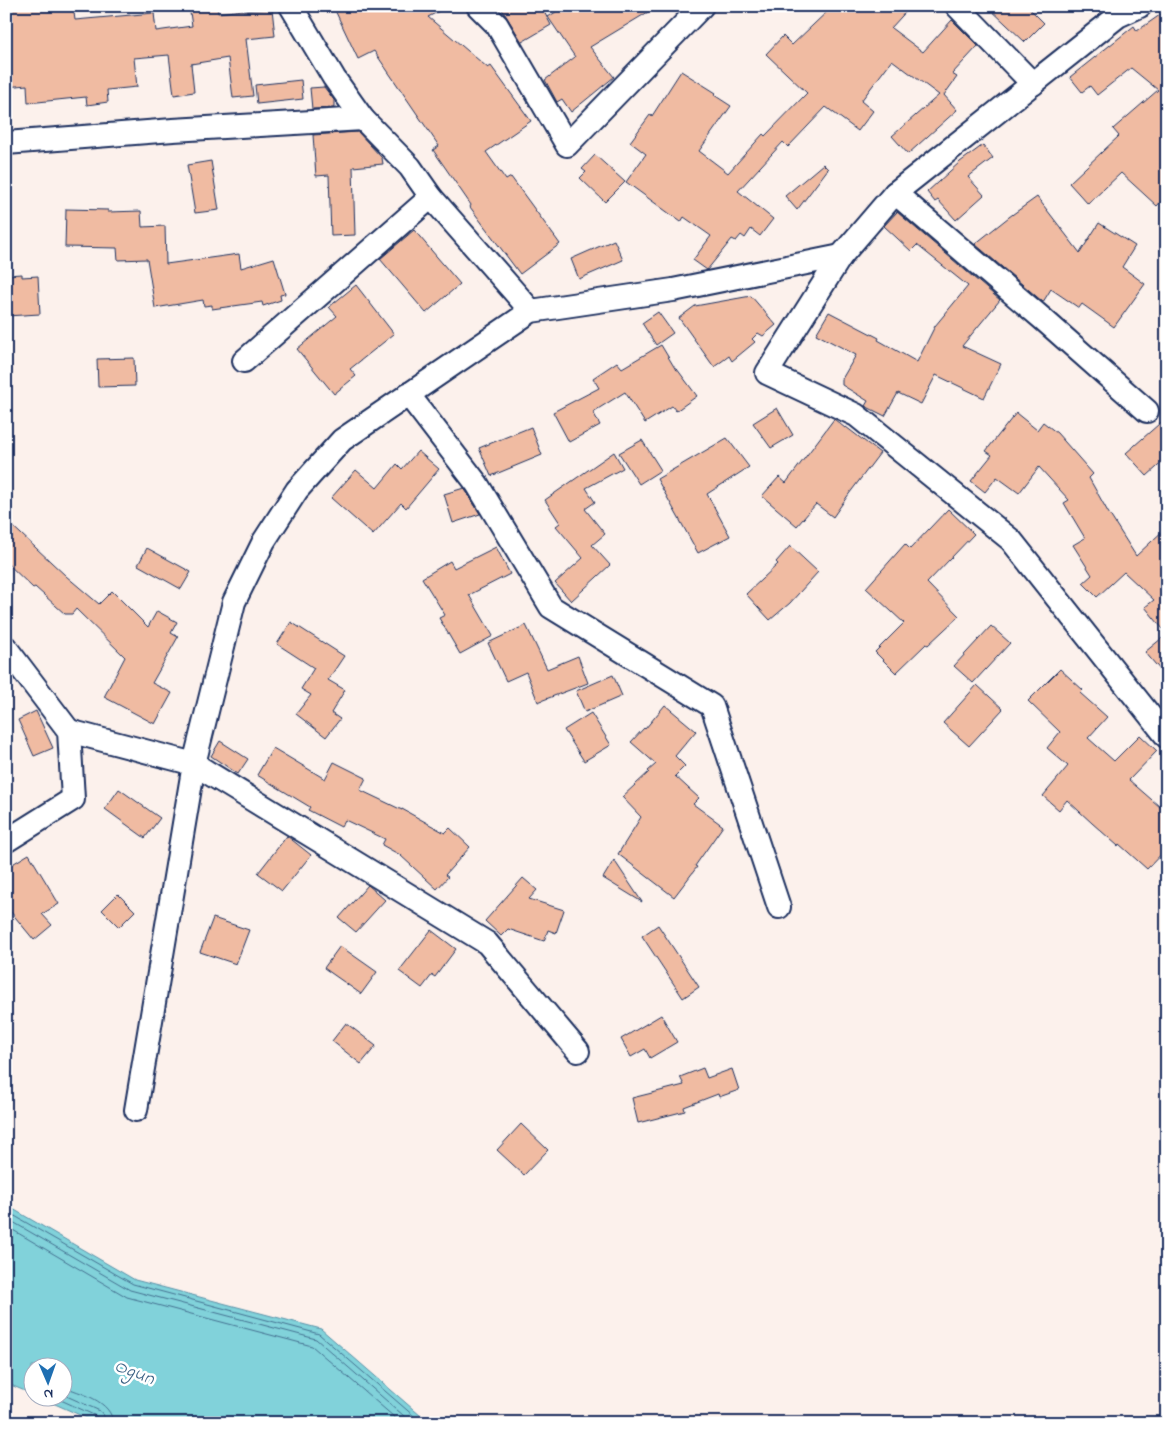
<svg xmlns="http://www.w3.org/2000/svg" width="1173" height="1429" viewBox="0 0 1173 1429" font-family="'Indie Flower',sans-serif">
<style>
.water{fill:#81d2da;stroke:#5891a8}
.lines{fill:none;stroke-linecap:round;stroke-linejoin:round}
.shore{stroke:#447090;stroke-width:1}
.building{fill:#f0bba2;stroke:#1b2f5e}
.minor-casing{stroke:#1b2f5e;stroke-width:26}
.minor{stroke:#fff;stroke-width:22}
.labels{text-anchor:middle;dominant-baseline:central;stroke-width:5;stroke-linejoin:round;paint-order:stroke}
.water-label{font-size:19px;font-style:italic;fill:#3a6083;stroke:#fff}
</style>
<rect width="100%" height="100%" fill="#fcf1ec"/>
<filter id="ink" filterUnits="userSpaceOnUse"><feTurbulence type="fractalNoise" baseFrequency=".02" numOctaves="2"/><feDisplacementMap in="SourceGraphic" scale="10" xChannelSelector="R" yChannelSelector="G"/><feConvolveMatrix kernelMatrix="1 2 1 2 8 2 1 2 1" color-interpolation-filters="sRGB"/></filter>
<g filter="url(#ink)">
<path class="water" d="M 6,1205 L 135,1280 L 321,1329 L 429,1423 L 98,1423 L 39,1397 L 62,1396 L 62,1366 L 32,1366 L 32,1394 L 6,1383 Z"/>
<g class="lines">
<g class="shore">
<path d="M 6,1211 L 133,1284 L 319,1334 L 422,1423"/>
<path d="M 6,1218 L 130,1290 L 316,1339 L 412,1423"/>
<path d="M 6,1226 L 127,1297 L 312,1346 L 401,1423"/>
<path d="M 62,1386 C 80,1393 112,1401 113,1423"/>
<path d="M 62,1394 L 100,1411 L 104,1416 L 105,1423"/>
<path d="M 52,1396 L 96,1416 L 98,1419 L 99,1423"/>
</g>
</g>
<g class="building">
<path d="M 6,6 L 73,6 L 75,20 L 154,13 L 156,31 L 192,26 L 189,6 L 217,6 L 218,13 L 243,10 L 243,11 L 272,9 L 275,36 L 246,39 L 253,96 L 233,98 L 228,58 L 191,64 L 194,92 L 174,95 L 169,55 L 134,58 L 137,87 L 107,90 L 108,102 L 87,105 L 86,97 L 28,103 L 27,85 L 6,87 Z"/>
<path d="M 333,6 L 449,6 L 428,17 L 488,68 L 491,66 L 531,121 L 486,152 L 506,180 L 511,177 L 560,244 L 520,274 L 470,207 L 471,205 L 433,150 L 439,146 L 374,51 L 358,59 Z"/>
<path d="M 500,6 L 541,6 L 551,25 L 522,42 Z"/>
<path d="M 565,6 L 658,6 L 590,47 L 614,77 L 571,112 L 562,99 L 557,102 L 545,80 L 575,57 L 548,17 Z"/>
<path d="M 833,6 L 911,6 L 891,28 L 923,52 L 952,20 L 978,46 L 952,74 L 957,77 L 944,95 L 957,110 L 908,154 L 892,136 L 939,95 L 892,60 L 861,101 L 873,111 L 858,131 L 826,107 L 788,147 L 783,142 L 738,191 L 773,219 L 760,236 L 751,229 L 745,238 L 741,235 L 736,241 L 732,239 L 707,270 L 693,260 L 711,236 L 684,217 L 681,222 L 626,182 L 646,154 L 630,142 L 650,115 L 652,116 L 681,71 L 716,93 L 714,95 L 731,106 L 699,151 L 728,173 L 763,134 L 765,136 L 807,93 L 766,54 L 783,36 L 792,45 Z"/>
<path d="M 987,6 L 1027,6 L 1044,23 L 1025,42 Z"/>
<path d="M 1167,10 L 1167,195 L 1157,206 L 1121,173 L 1088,204 L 1069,183 L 1119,136 L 1113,129 L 1158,90 L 1131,68 L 1097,95 L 1090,86 L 1082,92 L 1070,77 L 1134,26 L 1137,31 Z"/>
<path d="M 301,80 L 303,99 L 257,104 L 255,85 Z"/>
<path d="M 324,87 L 334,100 L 334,108 L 312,109 L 310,88 Z"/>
<path d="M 358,132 L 382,158 L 383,164 L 353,167 L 355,235 L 331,236 L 329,175 L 316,176 L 313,135 Z"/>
<path d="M 983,145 L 993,158 L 968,177 L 984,195 L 956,220 L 938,200 L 935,202 L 927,192 L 960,162 Z"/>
<path d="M 595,155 L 625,182 L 605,202 L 580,178 L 586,172 L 582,169 Z"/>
<path d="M 211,161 L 219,210 L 195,213 L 187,165 Z"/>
<path d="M 823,164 L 828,169 L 797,210 L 785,196 Z"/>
<path d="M 1037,197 L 1080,253 L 1099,223 L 1135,246 L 1122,267 L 1145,284 L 1114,327 L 1082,304 L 1079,308 L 1051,289 L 1043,302 L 975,244 L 1009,217 Z"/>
<path d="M 66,209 L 108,210 L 108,212 L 141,211 L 142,227 L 165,226 L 166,264 L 239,254 L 241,268 L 274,258 L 285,294 L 280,295 L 281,300 L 263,306 L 262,302 L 212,309 L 212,305 L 204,306 L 203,300 L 155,308 L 147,259 L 118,260 L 117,248 L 65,247 Z"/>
<path d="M 897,212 L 1000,300 L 962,346 L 1001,364 L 984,398 L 936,375 L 921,404 L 898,393 L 885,416 L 865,406 L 868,401 L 842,385 L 842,379 L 856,355 L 816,334 L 829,312 L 879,338 L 878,340 L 917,362 L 935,326 L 968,286 L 917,245 L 911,251 L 884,226 Z"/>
<path d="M 414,230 L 460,284 L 426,313 L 380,259 Z"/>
<path d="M 614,240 L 623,260 L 579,279 L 571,259 Z"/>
<path d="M 22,274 L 22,277 L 38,276 L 40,314 L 6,316 L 6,275 Z"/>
<path d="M 356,285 L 394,334 L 350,369 L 356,376 L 334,394 L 297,349 L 337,316 L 329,307 Z"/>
<path d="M 751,296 L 776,325 L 763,336 L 758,333 L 752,339 L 755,342 L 732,361 L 729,356 L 714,367 L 679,318 L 695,306 Z"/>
<path d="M 658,312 L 673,333 L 656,345 L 642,323 Z"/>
<path d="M 661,345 L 676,370 L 677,369 L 697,396 L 676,411 L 672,406 L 645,423 L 625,392 L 593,412 L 600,425 L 569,442 L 553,412 L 599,388 L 593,378 L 617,362 L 622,368 Z"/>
<path d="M 134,358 L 135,386 L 98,387 L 97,359 Z"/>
<path d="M 777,408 L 793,435 L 771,448 L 753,423 Z"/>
<path d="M 1016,413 L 1037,430 L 1043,422 L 1057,433 L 1093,474 L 1089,478 L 1108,512 L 1136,556 L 1167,527 L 1167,678 L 1145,652 L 1167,634 L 1145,607 L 1154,600 L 1124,572 L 1097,597 L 1083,583 L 1092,575 L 1073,545 L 1085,538 L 1064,503 L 1069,500 L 1039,467 L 1019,493 L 997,477 L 985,492 L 971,481 L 992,455 L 986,451 Z"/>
<path d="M 1167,417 L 1167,458 L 1147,476 L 1126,453 Z"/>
<path d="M 834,419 L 845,428 L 846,427 L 880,453 L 849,494 L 833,517 L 816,504 L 797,526 L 762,496 L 779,477 L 786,483 Z"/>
<path d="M 531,427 L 542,455 L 491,476 L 479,448 Z"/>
<path d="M 727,438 L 749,467 L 707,494 L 730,536 L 698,553 L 657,479 Z"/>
<path d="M 642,440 L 661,470 L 639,484 L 619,453 Z"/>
<path d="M 418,451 L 439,469 L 406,508 L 401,503 L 373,535 L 331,498 L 356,470 L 377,488 L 397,464 L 402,469 Z"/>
<path d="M 614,452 L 623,468 L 586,488 L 595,502 L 585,509 L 605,534 L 592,545 L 610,565 L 571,601 L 555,583 L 583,558 L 556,526 L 560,523 L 545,500 Z"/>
<path d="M 464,488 L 480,514 L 453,523 L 444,494 Z"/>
<path d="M 948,509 L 974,534 L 927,583 L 959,616 L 928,645 L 926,644 L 896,673 L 875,652 L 904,623 L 866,588 L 905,544 L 910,549 Z"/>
<path d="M 6,520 L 66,576 L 99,604 L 112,591 L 148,627 L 157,611 L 177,622 L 171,633 L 178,637 L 152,683 L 172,693 L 155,724 L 104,697 L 125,657 L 76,609 L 72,614 L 65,614 L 35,587 L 33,588 L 6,562 Z"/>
<path d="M 790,546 L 818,572 L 790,603 L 770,620 L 746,594 L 778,564 L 776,562 Z"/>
<path d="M 496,547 L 510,574 L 469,595 L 493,636 L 460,654 L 439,618 L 445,615 L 422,578 L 450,561 L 454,568 Z"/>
<path d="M 147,548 L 191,572 L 181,589 L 138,565 Z"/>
<path d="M 291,622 L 344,656 L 328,680 L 345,690 L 331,713 L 340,719 L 326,737 L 296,714 L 311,695 L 301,689 L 314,668 L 277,644 Z"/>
<path d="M 526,625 L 547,669 L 578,656 L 588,683 L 538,702 L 526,672 L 506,681 L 488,643 Z"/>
<path d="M 991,626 L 1010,643 L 973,683 L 954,666 Z"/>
<path d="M 1060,669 L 1083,690 L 1080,693 L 1107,717 L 1088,738 L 1114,761 L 1140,735 L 1157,751 L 1129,780 L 1167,813 L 1167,848 L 1147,869 L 1119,844 L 1118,846 L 1092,823 L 1067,800 L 1059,810 L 1043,796 L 1068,766 L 1047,748 L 1060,732 L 1028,701 Z"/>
<path d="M 613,675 L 622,696 L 585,712 L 576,691 Z"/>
<path d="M 977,685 L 1003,709 L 969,746 L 943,723 Z"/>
<path d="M 665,705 L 696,731 L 675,756 L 685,766 L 675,776 L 699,798 L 693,804 L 723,826 L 695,866 L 697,867 L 674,897 L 618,854 L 641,817 L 622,797 L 649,772 L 648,771 L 656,764 L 631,742 L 644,728 L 645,729 Z"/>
<path d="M 36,711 L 53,748 L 34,756 L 18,720 Z"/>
<path d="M 591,713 L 611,745 L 584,761 L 564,730 Z"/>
<path d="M 220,741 L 248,759 L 238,774 L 211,756 Z"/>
<path d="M 273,748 L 325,779 L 334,762 L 366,778 L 360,790 L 402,810 L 402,809 L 445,833 L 450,828 L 470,847 L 445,875 L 448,877 L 437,889 L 400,855 L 382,845 L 385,839 L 345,820 L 341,827 L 308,810 L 310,807 L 257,775 Z"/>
<path d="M 119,789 L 160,818 L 145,838 L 105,809 Z"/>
<path d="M 287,836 L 311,855 L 282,891 L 258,873 Z"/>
<path d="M 29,854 L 59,904 L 42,914 L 52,925 L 34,940 L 6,906 L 6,868 Z"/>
<path d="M 614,860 L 642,902 L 603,878 Z"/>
<path d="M 523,878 L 537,890 L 529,899 L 564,910 L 556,933 L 548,930 L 544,941 L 508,929 L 501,936 L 485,921 Z"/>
<path d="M 368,885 L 385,900 L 356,932 L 339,918 Z"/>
<path d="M 118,894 L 135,911 L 119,927 L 102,910 Z"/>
<path d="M 213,918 L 249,930 L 236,964 L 200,952 Z"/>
<path d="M 658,925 L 699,987 L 683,998 L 642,936 Z"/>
<path d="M 431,930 L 456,949 L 435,977 L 432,975 L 422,988 L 399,971 Z"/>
<path d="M 340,946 L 377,972 L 361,994 L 324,968 Z"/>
<path d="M 661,1015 L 677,1042 L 650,1058 L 645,1049 L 631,1057 L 621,1039 Z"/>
<path d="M 346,1023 L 376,1046 L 361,1064 L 332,1041 Z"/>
<path d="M 703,1068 L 707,1078 L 732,1069 L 739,1090 L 719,1097 L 718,1094 L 684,1107 L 685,1111 L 638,1123 L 632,1098 L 684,1085 L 680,1077 Z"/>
<path d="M 521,1124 L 548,1150 L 524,1175 L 497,1150 Z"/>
</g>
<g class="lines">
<defs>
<g id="minor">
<path d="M 291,6 L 334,78 L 363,119 L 410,167 L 431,197 L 531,311"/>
<path d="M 478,6 L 497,25 L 567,145 L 702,6"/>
<path d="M 957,6 L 1033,84"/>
<path d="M 1140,6 L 1118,16 L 895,193 L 841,256 L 767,373 L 856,415 L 1011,540 L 1167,737"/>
<path d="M 6,143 L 173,130 L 363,119"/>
<path d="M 895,193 L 1044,320 L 1147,411"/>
<path d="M 244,361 L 431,197"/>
<path d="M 408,394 L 477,484 L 551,607 L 712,706 L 779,907"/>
<path d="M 6,648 L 69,731 L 73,799 L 6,841"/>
<path d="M 69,731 L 194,764 L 487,943 L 578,1051"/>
<path d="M 136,1110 L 194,764 L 234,602 L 264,541 L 297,490 L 342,440 L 531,311 L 673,290 L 841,256"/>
</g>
</defs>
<use href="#minor" class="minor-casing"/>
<use href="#minor" class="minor"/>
</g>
</g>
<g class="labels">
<g class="water-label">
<text transform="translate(134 1373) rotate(21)">Ogun</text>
</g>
</g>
<rect width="1173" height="1429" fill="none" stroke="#fff" stroke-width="25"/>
<rect x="12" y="12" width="1148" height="1404" fill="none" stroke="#1b2f5e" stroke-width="2" filter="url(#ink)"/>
<g transform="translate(48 1382) rotate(178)"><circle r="24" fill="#ffffff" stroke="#a4acbf"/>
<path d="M0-4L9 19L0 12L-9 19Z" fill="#1f6fb2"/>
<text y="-8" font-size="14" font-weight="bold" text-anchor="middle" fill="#1b2f5e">N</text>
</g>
</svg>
